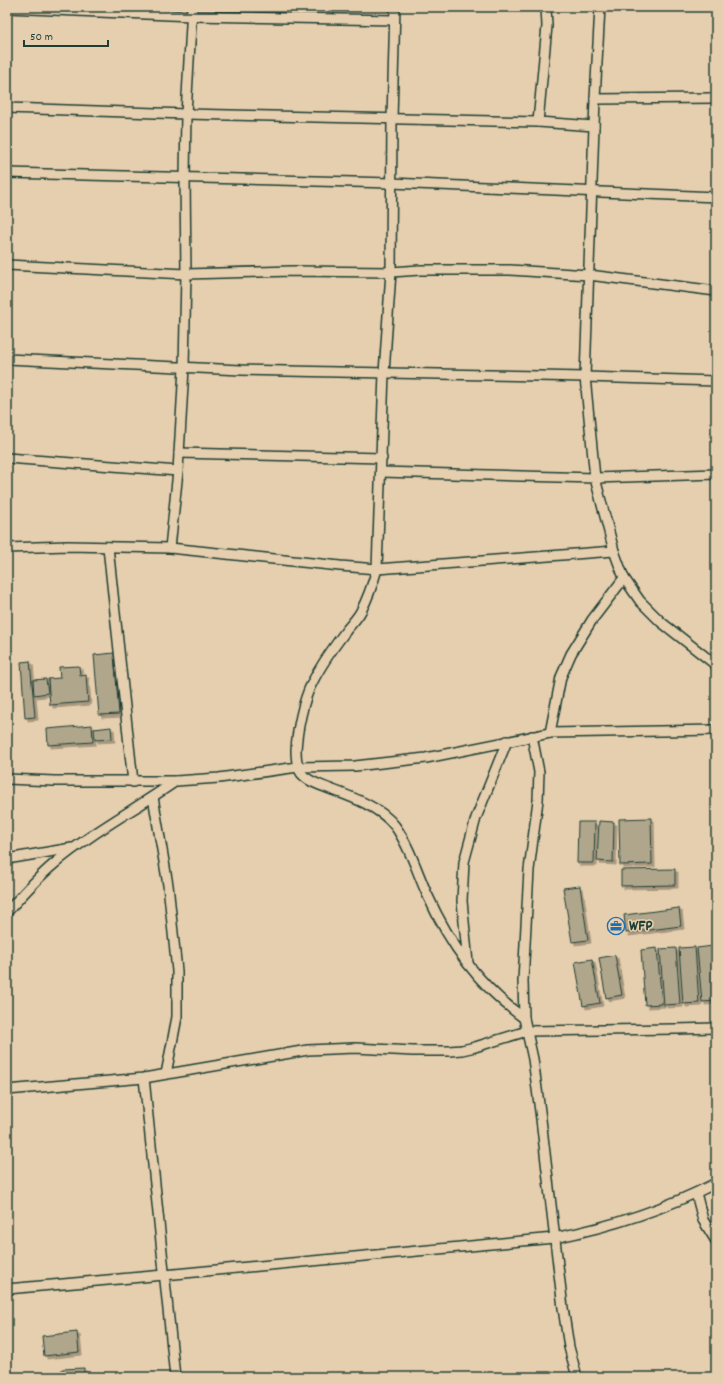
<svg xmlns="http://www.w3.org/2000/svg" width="723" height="1384" viewBox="0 0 723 1384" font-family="Dekko,sans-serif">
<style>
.building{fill:#afa68c;stroke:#1f3d34;filter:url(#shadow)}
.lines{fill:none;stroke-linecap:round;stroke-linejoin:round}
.minor-casing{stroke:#1f3d34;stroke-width:12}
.minor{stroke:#e6cfae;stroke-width:9}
.labels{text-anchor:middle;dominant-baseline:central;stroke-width:3;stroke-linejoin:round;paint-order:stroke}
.poi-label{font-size:16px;font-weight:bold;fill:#1f3d34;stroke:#e6cfae;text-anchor:start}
</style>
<defs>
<filter id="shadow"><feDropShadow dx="3" dy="3" stdDeviation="0" flood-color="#0004"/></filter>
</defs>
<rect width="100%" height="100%" fill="#e6cfae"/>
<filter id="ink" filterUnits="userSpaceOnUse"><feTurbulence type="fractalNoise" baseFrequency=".025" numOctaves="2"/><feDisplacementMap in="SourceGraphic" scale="8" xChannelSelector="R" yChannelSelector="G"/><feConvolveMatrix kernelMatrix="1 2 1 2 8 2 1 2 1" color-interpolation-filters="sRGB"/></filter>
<g filter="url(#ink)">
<g class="building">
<path d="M 114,653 L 119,714 L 99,715 L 94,655 Z"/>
<path d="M 30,661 L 35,717 L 25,718 L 21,662 Z"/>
<path d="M 79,666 L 80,676 L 86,675 L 88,702 L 50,705 L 48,679 L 60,678 L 59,667 Z"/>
<path d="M 46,679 L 48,693 L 34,695 L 33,680 Z"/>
<path d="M 92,725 L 93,742 L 48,745 L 47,729 Z"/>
<path d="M 111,727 L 112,739 L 95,740 L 94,729 Z"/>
<path d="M 651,818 L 652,864 L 620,865 L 619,819 Z"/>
<path d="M 599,821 L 614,822 L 613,862 L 597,861 Z"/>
<path d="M 578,822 L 595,822 L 594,863 L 577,863 Z"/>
<path d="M 675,869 L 675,885 L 621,886 L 621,870 Z"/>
<path d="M 580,886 L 588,940 L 572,942 L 563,888 Z"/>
<path d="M 679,908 L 681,926 L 626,933 L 624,915 Z"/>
<path d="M 713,946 L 716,1001 L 702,1002 L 697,948 Z"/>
<path d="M 695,947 L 699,1003 L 683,1004 L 679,948 Z"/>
<path d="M 657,948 L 662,1004 L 645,1005 L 641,950 Z"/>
<path d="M 676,948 L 680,1004 L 664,1005 L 660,949 Z"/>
<path d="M 615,955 L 622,995 L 606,998 L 599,958 Z"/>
<path d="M 592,959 L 600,1003 L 583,1006 L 575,962 Z"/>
<path d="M 77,1332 L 79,1352 L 44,1356 L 42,1336 Z"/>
<path d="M 84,1368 L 84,1377 L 62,1377 L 62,1369 Z"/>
</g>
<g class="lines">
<defs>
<g id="minor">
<path d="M 395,7 L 392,119 L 391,272 L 384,373 L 377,569 C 373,583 368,598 361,611 C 357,619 350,625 345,632 C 333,648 321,665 312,683 C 303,700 297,731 296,750 C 296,758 297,767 301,773 C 308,782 321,785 330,789 C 352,797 380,807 395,826 C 410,847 417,872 427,894 C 450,945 479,986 524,1018"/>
<path d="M 600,7 L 595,99 L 585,377 L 595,478 L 614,551 L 624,578 L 640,601 L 661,622 L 716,665"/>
<path d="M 7,8 L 192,16 L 394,20"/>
<path d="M 595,99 L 716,98"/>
<path d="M 7,108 L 186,114 L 538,122 L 594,126"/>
<path d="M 538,122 L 547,26 L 546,7"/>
<path d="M 7,173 L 391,183 L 716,197"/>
<path d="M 7,265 L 186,274 L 292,271 L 391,272 L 420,270 L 510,270 L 589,275 L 716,291"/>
<path d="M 7,359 L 241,370 L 585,377 L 716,381"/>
<path d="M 179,453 L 382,458"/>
<path d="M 7,458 L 178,471"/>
<path d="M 381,472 L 595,478 L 716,474"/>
<path d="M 108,547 L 133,782"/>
<path d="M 7,548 L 68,546 L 170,548 L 340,566 L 377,569 L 614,551"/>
<path d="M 170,548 L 178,471 L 184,368 L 186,274 L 185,178 L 186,114 L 192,7"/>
<path d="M 550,733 L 561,677 L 571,654 L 592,620 L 624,578"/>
<path d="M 532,736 L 539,772 L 538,800 L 529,870 L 523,981 L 524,1018 L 533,1059 L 541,1119 L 563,1308 L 569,1347 L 577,1377"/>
<path d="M 7,779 L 54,781 L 176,781 L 219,778 L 298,767 L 355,766 L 426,758 L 550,733 L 716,730"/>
<path d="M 153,797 L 168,885 L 177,971 L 177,1017 L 166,1074"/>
<path d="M 7,859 L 72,848"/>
<path d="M 7,912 C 22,895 37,878 54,864 C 92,832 136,809 176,781"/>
<path d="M 468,963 L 462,901 L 464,862 L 476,818 L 507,741"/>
<path d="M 144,1078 L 175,1377"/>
<path d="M 7,1090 L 144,1078 L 308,1050 L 355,1048 L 413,1051 L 449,1051 L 462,1050 L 475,1047 L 527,1031 L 676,1029 L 716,1028"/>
<path d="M 696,1193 L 703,1220 L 716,1241"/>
<path d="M 7,1289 L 164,1275 L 554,1238 C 610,1227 665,1209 716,1183"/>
</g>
</defs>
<use href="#minor" class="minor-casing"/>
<use href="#minor" class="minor"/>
</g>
</g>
<defs>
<symbol id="office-ring" viewBox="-11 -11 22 22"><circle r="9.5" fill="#e6cfae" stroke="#1f6fb2" stroke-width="1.5"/><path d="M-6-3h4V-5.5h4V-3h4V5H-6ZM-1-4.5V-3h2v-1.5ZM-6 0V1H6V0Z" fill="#1f6fb2"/></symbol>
</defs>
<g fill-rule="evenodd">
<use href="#office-ring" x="606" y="916" width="20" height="20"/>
</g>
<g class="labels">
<g class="poi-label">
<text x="629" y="926">WFP</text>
</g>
</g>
<rect width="723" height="1384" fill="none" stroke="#e6cfae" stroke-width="24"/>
<rect x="12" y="12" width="699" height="1360" fill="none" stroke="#1f3d34" stroke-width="1.5" filter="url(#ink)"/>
<path d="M24 40v6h84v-6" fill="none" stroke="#1f3d34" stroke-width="2"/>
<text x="30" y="40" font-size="12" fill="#1f3d34" stroke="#e6cfae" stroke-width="3" paint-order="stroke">50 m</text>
</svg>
